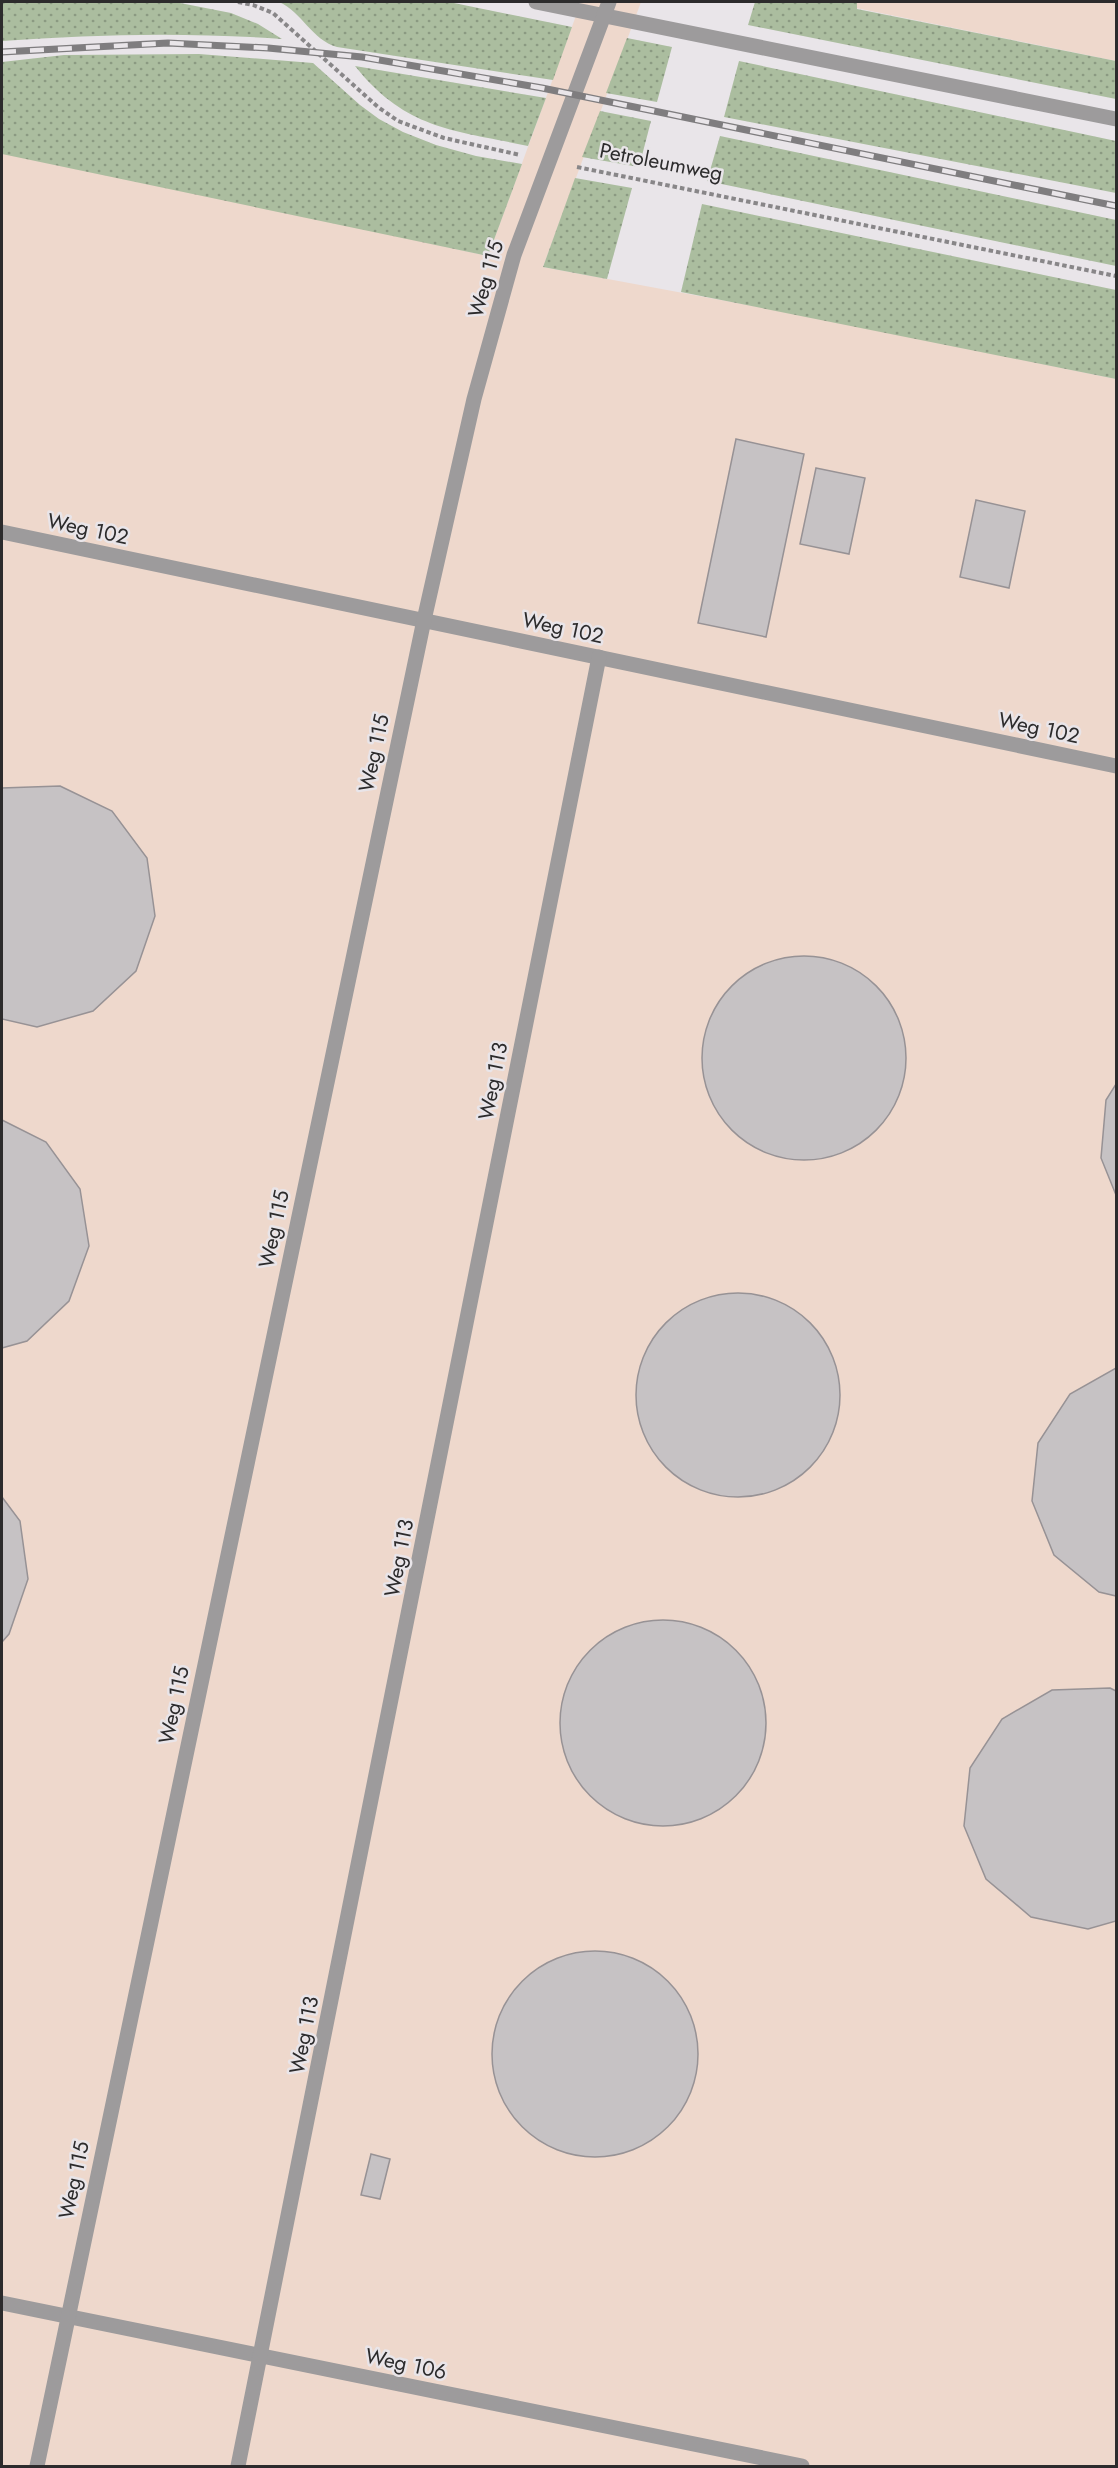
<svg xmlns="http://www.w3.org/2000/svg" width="1118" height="2468" viewBox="0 0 1118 2468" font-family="Jost,sans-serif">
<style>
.industrial{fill:#eed8cc}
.grass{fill:url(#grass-dots)}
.building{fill:#c6c2c4;stroke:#979295;stroke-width:1.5}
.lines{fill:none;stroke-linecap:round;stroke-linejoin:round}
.path{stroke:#888688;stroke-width:4;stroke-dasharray:4.5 3;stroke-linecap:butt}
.minor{stroke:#9d9b9c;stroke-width:15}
.rail-casing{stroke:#7f7d7f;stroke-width:7}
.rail{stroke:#e9e5e9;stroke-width:4.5;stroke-dasharray:14;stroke-linecap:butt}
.labels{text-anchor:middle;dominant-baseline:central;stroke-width:5;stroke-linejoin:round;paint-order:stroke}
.street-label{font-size:21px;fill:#2c2b2c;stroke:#e9e5e9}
</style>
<defs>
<pattern id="grass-dots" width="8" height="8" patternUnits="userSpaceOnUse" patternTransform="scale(1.5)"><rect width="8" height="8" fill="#abbd9f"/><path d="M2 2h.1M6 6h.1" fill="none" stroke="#8b9a82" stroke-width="1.8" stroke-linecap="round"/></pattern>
</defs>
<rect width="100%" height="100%" fill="#e9e5e9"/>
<g class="industrial">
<path d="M 581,2 L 641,2 L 543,267 L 823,319 L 1116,379 L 1116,2466 L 2,2466 L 2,149 L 488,256 Z"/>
<path d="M 857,2 L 1116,2 L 1116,61 L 856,8 Z"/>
</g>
<g class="grass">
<path d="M 2,2 L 175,2 L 231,13 L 258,24 L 282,39 C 188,32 95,34 2,41 Z"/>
<path d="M 279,2 L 449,2 L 572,27 L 553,80 L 337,47 C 312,40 302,12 279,2 Z"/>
<path d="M 755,2 L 857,2 L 857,9 L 1116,61 L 1116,99 L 748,25 Z"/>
<path d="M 627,38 L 672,47 L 657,102 L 606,93 Z"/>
<path d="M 199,54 L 313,63 L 360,105 L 379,119 L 403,132 L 436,145 L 476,156 L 522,164 L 488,256 L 2,154 L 2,62 L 64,55 Z"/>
<path d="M 739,61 L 1116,141 L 1116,193 L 724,117 Z"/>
<path d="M 355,66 L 546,98 L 528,146 C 454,130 406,130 355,66 Z"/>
<path d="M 600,111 L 651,121 L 639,167 L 582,157 Z"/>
<path d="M 720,136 L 1116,220 L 1116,266 L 707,181 Z"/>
<path d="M 575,178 L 632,188 L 607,279 L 543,267 Z"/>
<path d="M 702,204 L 1116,290 L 1116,379 L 681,292 Z"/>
</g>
<g class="building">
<path d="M 736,439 L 804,454 L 766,637 L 698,623 Z"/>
<path d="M 816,468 L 865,478 L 849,554 L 800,544 Z"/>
<path d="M 976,500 L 1025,511 L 1009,588 L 960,577 Z"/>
<path d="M 60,786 L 112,811 L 147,858 L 155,916 L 136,971 L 93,1011 L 37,1027 L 2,1019 L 2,788 Z"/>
<circle cx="804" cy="1058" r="102"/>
<path d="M 1116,1084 L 1116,1195 L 1101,1158 L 1106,1100 Z"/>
<path d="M 2,1120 L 46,1142 L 80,1189 L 89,1246 L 69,1301 L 27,1341 L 2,1348 Z"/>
<circle cx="738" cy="1395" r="102"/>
<path d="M 1116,1368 L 1116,1596 L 1099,1592 L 1054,1555 L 1032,1501 L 1038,1443 L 1070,1394 Z"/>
<path d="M 2,1497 L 20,1521 L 28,1579 L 9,1634 L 2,1642 Z"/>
<circle cx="663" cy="1723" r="103"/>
<path d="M 1110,1688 L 1116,1691 L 1116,1921 L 1088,1929 L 1031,1917 L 986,1879 L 964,1826 L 970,1768 L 1002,1719 L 1052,1690 Z"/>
<circle cx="595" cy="2054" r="103"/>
<path d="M 371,2154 L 390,2159 L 380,2199 L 361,2195 Z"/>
</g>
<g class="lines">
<g class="path">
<path d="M 238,2 L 253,5 L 273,13 L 378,107 L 398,121 L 444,138 L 520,155"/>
<path d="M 577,167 L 1116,276"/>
</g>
<g class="minor">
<path d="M 536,2 L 1116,119"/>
<path d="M 2,532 L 1116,766"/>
<path d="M 2,2303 L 802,2466"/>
<path d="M 37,2466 L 424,620 L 474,399 L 514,255 L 609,2"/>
<path d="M 238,2466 L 599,657"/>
</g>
<defs>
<path id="rail" d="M 2,52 L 168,43 L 268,48 L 362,57 L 542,88 L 1116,206"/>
</defs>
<use href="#rail" class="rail-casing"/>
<use href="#rail" class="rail"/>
</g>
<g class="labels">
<g class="street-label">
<text transform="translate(661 162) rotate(11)">Petroleumweg</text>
<text transform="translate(486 279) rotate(-74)">Weg 115</text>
<text transform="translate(88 529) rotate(12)">Weg 102</text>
<text transform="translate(563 628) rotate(12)">Weg 102</text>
<text transform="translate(1039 728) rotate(12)">Weg 102</text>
<text transform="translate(374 753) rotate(-78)">Weg 115</text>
<text transform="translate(493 1081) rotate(-79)">Weg 113</text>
<text transform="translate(274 1229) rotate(-78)">Weg 115</text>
<text transform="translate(399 1558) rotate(-79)">Weg 113</text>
<text transform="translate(174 1705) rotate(-78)">Weg 115</text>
<text transform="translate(304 2035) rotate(-79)">Weg 113</text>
<text transform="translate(74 2180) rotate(-78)">Weg 115</text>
<text transform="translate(406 2364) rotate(12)">Weg 106</text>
</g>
</g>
<rect width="1118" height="2468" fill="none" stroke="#2c2b2c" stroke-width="6"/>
</svg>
